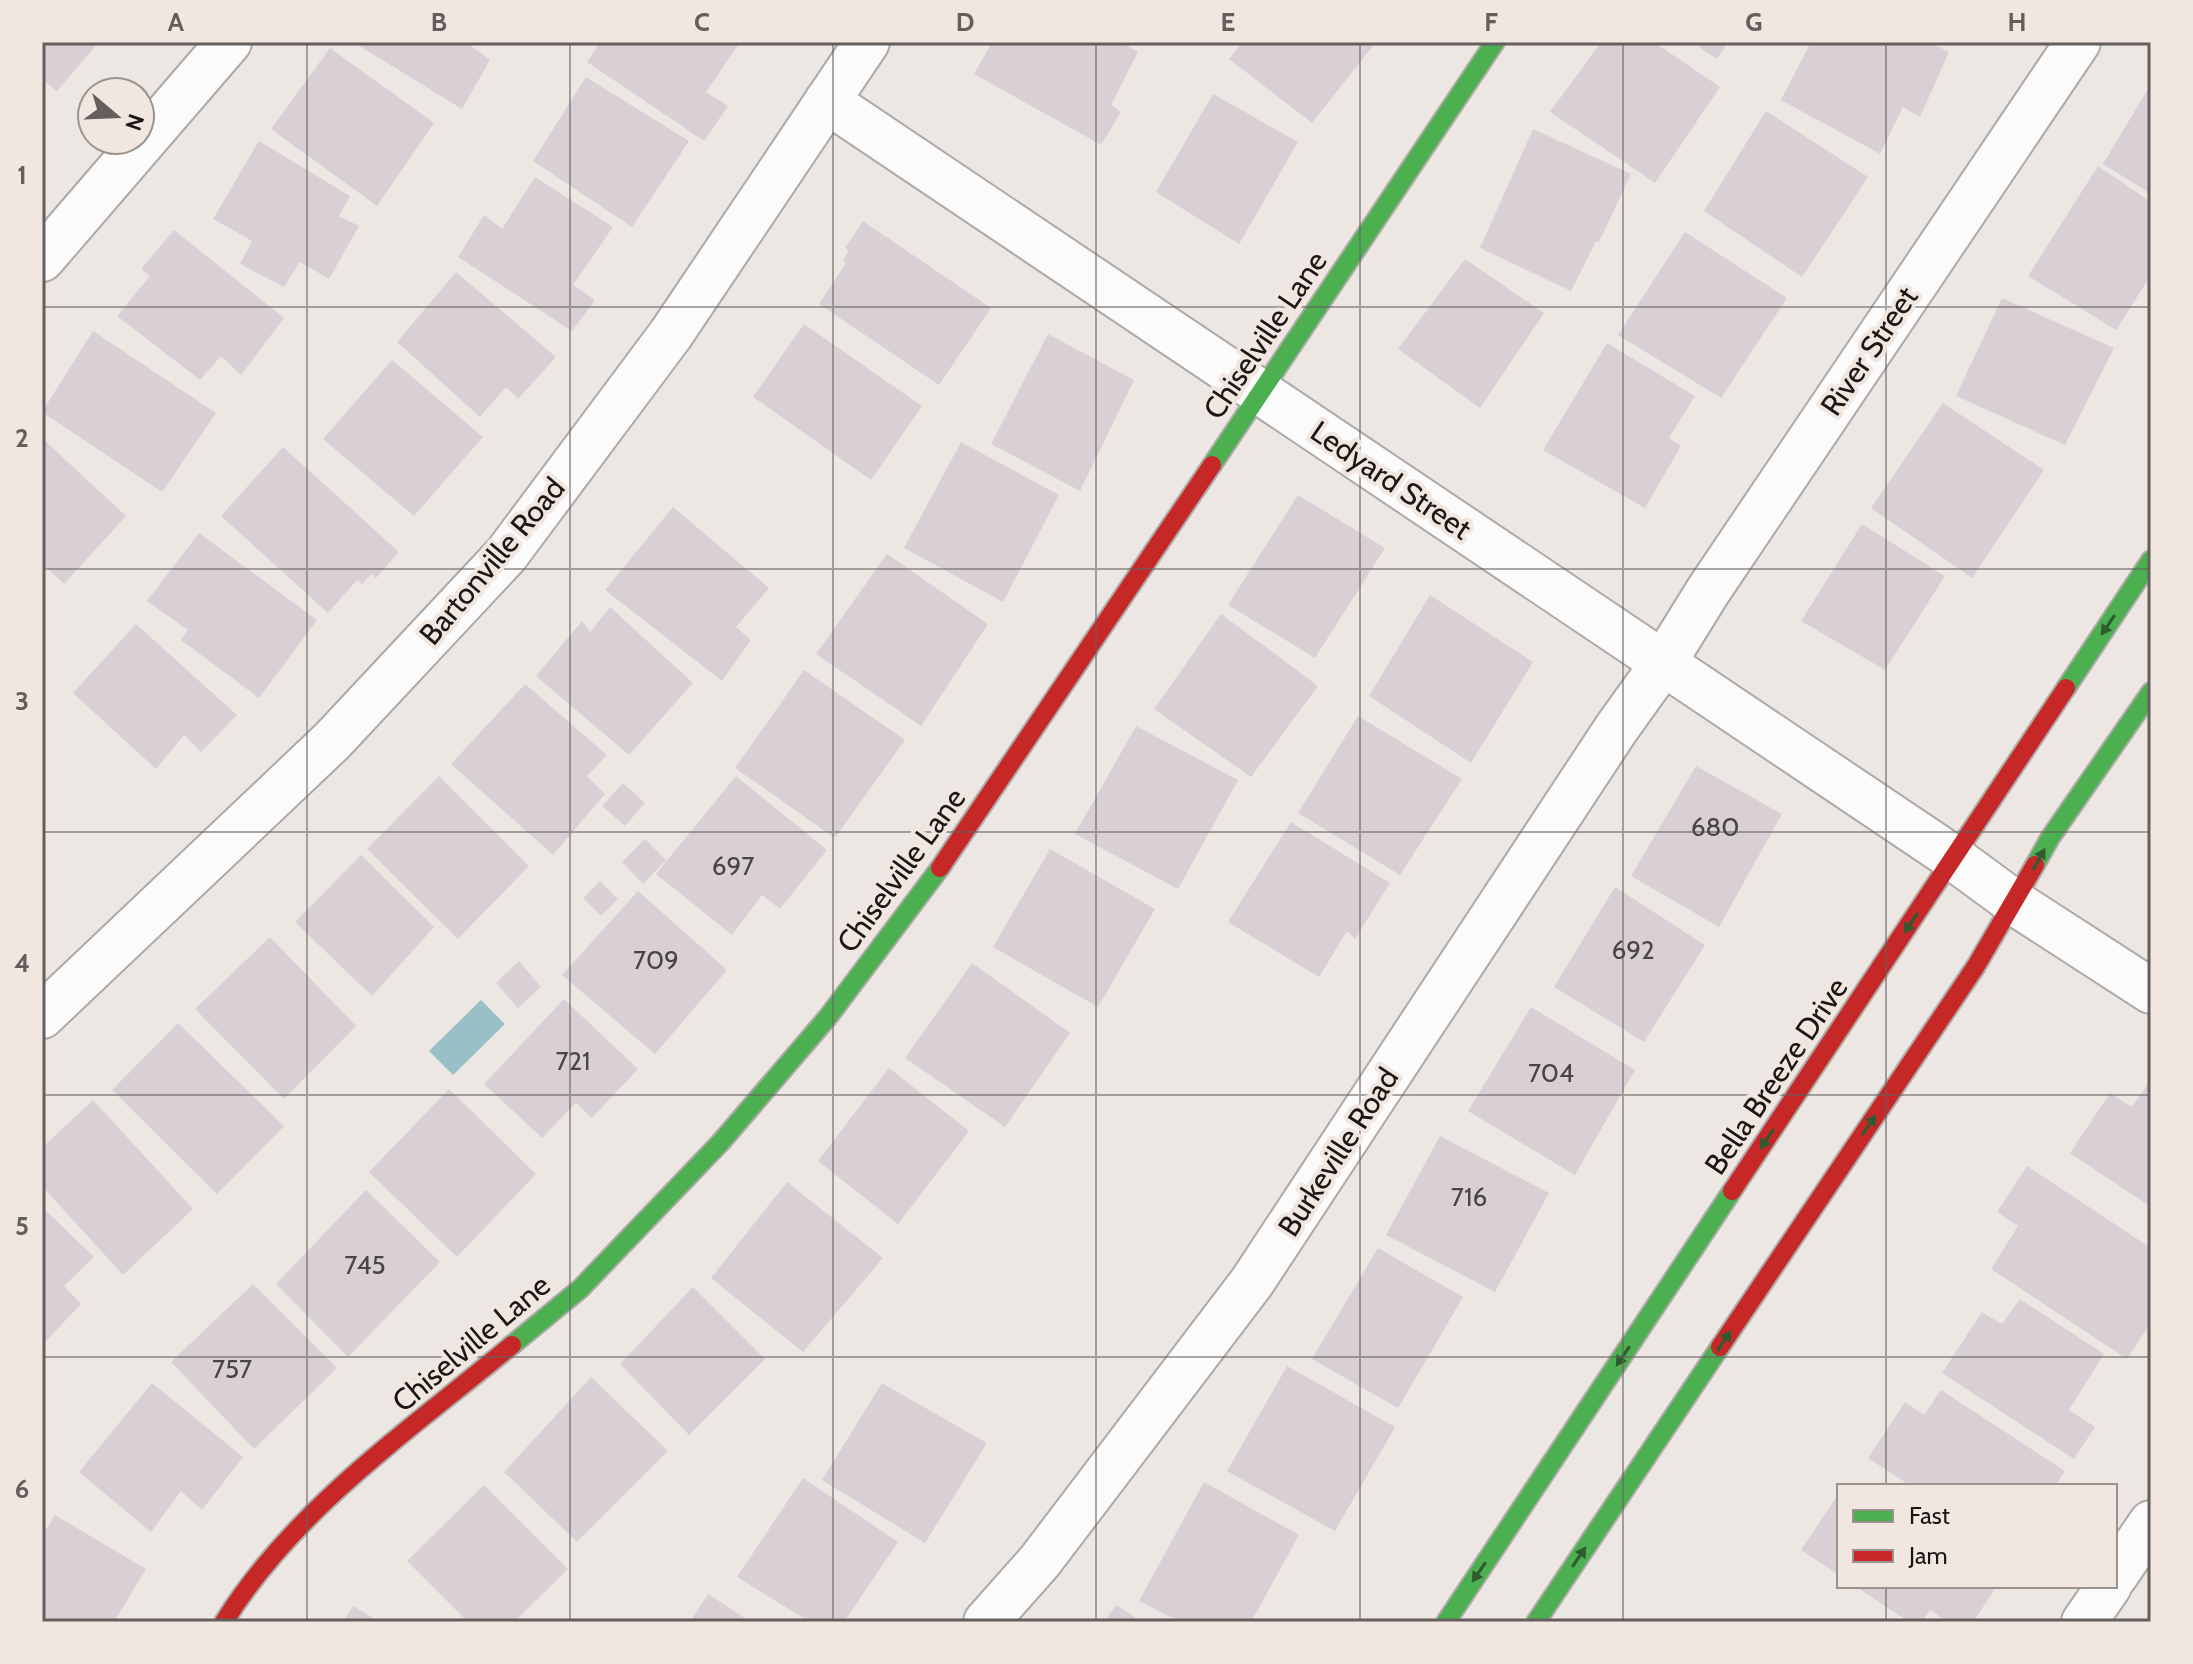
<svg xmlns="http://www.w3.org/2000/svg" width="2193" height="1664" viewBox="0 0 2193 1664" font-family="Cabin,sans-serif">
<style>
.water{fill:#9ac0c7}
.building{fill:#d9d0d6}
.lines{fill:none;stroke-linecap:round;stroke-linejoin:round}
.street-casing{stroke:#ada9a6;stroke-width:48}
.fast-casing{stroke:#ada9a6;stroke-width:22}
.jam-casing{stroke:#ada9a6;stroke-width:22}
.street{stroke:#fcfbfb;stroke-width:44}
.fast{stroke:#4caf50;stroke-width:18}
.jam{stroke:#c62828;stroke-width:18}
.oneway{fill:#305b2f}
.grid{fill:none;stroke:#645f5d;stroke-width:2;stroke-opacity:0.55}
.labels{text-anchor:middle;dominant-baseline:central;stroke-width:8;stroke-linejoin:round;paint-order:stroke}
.number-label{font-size:26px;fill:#4a4444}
.street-label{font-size:30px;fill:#1a1614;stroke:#f1e6e0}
.neatline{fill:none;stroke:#645f5d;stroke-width:3}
.grid-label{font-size:26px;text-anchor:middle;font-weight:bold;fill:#645f5d}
</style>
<rect width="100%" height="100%" fill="#ede7e4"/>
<path class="water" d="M 481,1000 L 505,1024 L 453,1075 L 429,1051 Z"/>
<g class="building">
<path d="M 42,42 L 99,42 L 57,91 L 42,79 Z"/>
<path d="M 353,42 L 474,42 L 471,46 L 490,60 L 462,109 Z"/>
<path d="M 600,42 L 740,42 L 706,92 L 728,106 L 704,141 L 587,62 Z"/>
<path d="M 992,42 L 1121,42 L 1138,52 L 1111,105 L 1121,112 L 1101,145 L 974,74 Z"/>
<path d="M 1243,42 L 1376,42 L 1312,123 L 1229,59 Z"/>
<path d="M 1601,42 L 1654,42 L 1720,87 L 1655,183 L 1550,112 Z"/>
<path d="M 1692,42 L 1728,42 L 1717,59 Z"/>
<path d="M 1811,42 L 1929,42 L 1949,52 L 1920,117 L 1903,107 L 1880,154 L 1781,100 Z"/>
<path d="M 330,48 L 434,123 L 377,206 L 271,129 Z"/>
<path d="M 586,77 L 689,141 L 632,227 L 533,161 Z"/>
<path d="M 2151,84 L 2151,194 L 2103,164 Z"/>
<path d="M 1213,94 L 1298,142 L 1239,244 L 1156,192 Z"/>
<path d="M 1766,111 L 1868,177 L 1802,277 L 1704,211 Z"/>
<path d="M 1533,129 L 1631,174 L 1599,242 L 1596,241 L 1571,291 L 1480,248 Z"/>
<path d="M 259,141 L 350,196 L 339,216 L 359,226 L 329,279 L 300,262 L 284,287 L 240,264 L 252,241 L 213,219 Z"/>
<path d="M 2098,166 L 2151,202 L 2151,275 L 2116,330 L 2028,276 Z"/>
<path d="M 535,177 L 613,227 L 573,285 L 595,300 L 572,331 L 458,257 L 484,215 L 502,229 Z"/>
<path d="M 863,221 L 991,308 L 939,385 L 819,304 L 846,263 L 843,261 L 849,250 L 845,248 Z"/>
<path d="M 174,230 L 284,318 L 241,375 L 221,356 L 200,380 L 117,316 L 150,276 L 141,269 Z"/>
<path d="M 1685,232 L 1787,298 L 1721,398 L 1618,335 Z"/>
<path d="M 1465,259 L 1544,313 L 1480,408 L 1398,349 Z"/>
<path d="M 456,272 L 556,357 L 518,399 L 506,387 L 480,417 L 397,342 Z"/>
<path d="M 2002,298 L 2114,348 L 2065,445 L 1956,396 Z"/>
<path d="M 804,324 L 922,406 L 871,480 L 753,397 Z"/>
<path d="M 93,331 L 216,413 L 162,492 L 42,412 Z"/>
<path d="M 1048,334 L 1134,380 L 1080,491 L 991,444 Z"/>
<path d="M 1607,343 L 1695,396 L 1669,438 L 1681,446 L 1645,508 L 1543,450 Z"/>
<path d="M 392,360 L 483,437 L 414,516 L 323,439 Z"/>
<path d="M 1943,403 L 2044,470 L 1972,578 L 1871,508 Z"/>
<path d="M 42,438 L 126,516 L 64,584 L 42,563 Z"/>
<path d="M 961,442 L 1059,495 L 1003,602 L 904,548 Z"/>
<path d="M 283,447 L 399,552 L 376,578 L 371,574 L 362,584 L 357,580 L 328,613 L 221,516 Z"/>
<path d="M 1298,495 L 1385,548 L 1315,658 L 1228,605 Z"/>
<path d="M 673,507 L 769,588 L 736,627 L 751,640 L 722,681 L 605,590 Z"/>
<path d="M 1862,524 L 1945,576 L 1885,670 L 1801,621 Z"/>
<path d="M 199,533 L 317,620 L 259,698 L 181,640 L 188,630 L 147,601 Z"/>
<path d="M 887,554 L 988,624 L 921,726 L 816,654 Z"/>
<path d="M 1430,595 L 1533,662 L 1471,763 L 1369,696 Z"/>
<path d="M 610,607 L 693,683 L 629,755 L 536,676 L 582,621 L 590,632 Z"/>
<path d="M 1221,614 L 1318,686 L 1251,777 L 1154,709 Z"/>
<path d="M 136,624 L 237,715 L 201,752 L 184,735 L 156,769 L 73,693 Z"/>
<path d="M 804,670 L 905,740 L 835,838 L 735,768 Z"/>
<path d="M 525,684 L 607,755 L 587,776 L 605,794 L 553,855 L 451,764 Z"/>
<path d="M 1358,716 L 1462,779 L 1400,875 L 1298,813 Z"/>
<path d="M 1136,726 L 1238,780 L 1178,889 L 1075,834 Z"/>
<path d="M 1696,766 L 1782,814 L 1719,927 L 1631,876 Z"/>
<path d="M 439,776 L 529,866 L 458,939 L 367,849 Z"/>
<path d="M 736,776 L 827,850 L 780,909 L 762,895 L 732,935 L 656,874 Z"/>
<path d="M 623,783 L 645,803 L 625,826 L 602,806 Z"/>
<path d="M 1291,822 L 1390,883 L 1355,939 L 1347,931 L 1319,977 L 1228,922 Z"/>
<path d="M 645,839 L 666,860 L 643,884 L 622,862 Z"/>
<path d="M 1050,849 L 1155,909 L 1098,1007 L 993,947 Z"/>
<path d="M 361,855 L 434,927 L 372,996 L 295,922 Z"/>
<path d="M 600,881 L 618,899 L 601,916 L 583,898 Z"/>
<path d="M 1615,887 L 1705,945 L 1644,1042 L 1554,987 Z"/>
<path d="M 638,891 L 727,970 L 655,1054 L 562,975 Z"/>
<path d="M 270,937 L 356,1026 L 284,1099 L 195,1009 Z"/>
<path d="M 519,961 L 541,987 L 518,1008 L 496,983 Z"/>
<path d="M 972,963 L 1070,1033 L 1005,1127 L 905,1058 Z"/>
<path d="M 564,999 L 638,1069 L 592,1118 L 576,1103 L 542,1138 L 484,1084 Z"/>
<path d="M 1531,1007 L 1635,1070 L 1575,1175 L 1468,1111 Z"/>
<path d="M 178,1023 L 284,1126 L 217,1194 L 112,1090 Z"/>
<path d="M 889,1068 L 969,1131 L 898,1224 L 818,1161 Z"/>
<path d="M 2148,1084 L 2151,1086 L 2151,1207 L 2070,1153 L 2110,1093 L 2132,1107 Z"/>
<path d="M 449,1089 L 536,1174 L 457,1257 L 369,1172 Z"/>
<path d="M 93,1100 L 193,1209 L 123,1275 L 42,1186 L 42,1148 Z"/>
<path d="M 1440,1136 L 1549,1193 L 1495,1292 L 1386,1235 Z"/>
<path d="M 2027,1166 L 2151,1248 L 2151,1322 L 2127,1359 L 1991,1269 L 2018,1226 L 1997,1212 Z"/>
<path d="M 787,1182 L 883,1258 L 803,1352 L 711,1278 Z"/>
<path d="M 366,1190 L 440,1262 L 348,1357 L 276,1284 Z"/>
<path d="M 42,1207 L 94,1257 L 64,1286 L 81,1304 L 42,1345 Z"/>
<path d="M 1378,1248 L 1463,1297 L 1398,1408 L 1312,1359 Z"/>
<path d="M 253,1284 L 337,1368 L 254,1449 L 171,1362 Z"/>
<path d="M 693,1287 L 765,1359 L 689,1435 L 620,1364 Z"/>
<path d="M 2020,1299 L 2104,1354 L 2069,1410 L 2095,1427 L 2074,1459 L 1942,1373 L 1982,1312 L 2002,1324 Z"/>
<path d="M 1287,1366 L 1395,1427 L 1335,1531 L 1227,1471 Z"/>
<path d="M 591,1377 L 668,1451 L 577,1542 L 504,1472 Z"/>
<path d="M 152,1383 L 243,1457 L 202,1510 L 181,1491 L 151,1532 L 79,1472 Z"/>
<path d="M 882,1383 L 987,1443 L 925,1543 L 822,1480 Z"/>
<path d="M 1941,1390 L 2065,1471 L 2055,1486 L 1911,1486 L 1868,1458 L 1905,1402 L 1924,1415 Z"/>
<path d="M 803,1478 L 898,1542 L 844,1622 L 810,1622 L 737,1577 Z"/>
<path d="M 1204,1482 L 1299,1535 L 1251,1622 L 1180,1622 L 1139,1601 Z"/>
<path d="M 484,1485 L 568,1569 L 514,1622 L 468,1622 L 407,1561 Z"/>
<path d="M 1839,1493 L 1839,1575 L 1801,1550 Z"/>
<path d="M 55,1515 L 146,1569 L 114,1622 L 42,1622 L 42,1536 Z"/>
<path d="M 1855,1586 L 1997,1586 L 1973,1622 L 1948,1622 L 1930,1610 L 1922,1622 L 1909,1622 Z"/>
<path d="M 708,1594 L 751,1622 L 690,1622 Z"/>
<path d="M 1116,1605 L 1142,1622 L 1104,1622 Z"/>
<path d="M 353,1606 L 380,1622 L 343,1622 Z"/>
</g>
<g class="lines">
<defs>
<g id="street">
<path d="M 827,101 L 1955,859 L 2015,903 L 2151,991"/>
<path d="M 42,259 L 229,42"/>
<path d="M 42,1016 L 332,741 L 506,555 L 671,334 L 867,42"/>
<path d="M 2115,1576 L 2151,1523"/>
<path d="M 986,1622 L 1040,1561 L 1252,1282 L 1616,729 L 1664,662 L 1708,591 L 2078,42"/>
<path d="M 2084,1622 L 2109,1586"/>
</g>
<g id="fast">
<path d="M 1212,465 L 1495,42"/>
<path d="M 2066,688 L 2151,560"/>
<path d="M 2035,865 L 2050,838 L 2151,692"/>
<path d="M 512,1345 L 580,1289 L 721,1142 L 828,1017 L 940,868"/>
<path d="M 1446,1622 L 1732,1191"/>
<path d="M 1536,1622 L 1720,1347"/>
</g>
<g id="jam">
<path d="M 940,868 L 1212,465"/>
<path d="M 1732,1191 L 2066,688"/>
<path d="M 1720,1347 L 1976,966 L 2035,865"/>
<path d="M 224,1622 C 294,1509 411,1429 512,1345"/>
</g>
</defs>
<use href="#street" class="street-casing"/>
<use href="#fast" class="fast-casing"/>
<use href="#jam" class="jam-casing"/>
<use href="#street" class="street"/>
<use href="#fast" class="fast"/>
<use href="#jam" class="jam"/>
</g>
<defs><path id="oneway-solid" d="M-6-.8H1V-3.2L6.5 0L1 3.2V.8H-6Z" transform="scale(2)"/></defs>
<g class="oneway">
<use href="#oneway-solid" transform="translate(2108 625) rotate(124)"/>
<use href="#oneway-solid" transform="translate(2039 859) rotate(-61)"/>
<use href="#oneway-solid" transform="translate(1911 923) rotate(124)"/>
<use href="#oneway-solid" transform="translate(1869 1125) rotate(-56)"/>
<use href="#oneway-solid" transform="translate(1767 1139) rotate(124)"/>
<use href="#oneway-solid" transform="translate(1724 1341) rotate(-56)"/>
<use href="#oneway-solid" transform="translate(1623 1356) rotate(124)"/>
<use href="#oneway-solid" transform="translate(1579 1557) rotate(-56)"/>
<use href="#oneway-solid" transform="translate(1479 1572) rotate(124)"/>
</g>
<path class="grid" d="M 307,42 L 307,1622M 570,42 L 570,1622M 833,42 L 833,1622M 1096,42 L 1096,1622M 1360,42 L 1360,1622M 1623,42 L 1623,1622M 1886,42 L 1886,1486M 42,307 L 2151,307M 42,569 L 2151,569M 42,832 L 2151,832M 42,1095 L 2151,1095M 42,1357 L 2151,1357M 1886,1586 L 1886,1622"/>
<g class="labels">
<g class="number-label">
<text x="1715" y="827">680</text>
<text x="733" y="866">697</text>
<text x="1633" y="950">692</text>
<text x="656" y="960">709</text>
<text x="573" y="1061">721</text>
<text x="1551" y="1073">704</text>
<text x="1469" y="1197">716</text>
<text x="365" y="1265">745</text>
<text x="232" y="1369">757</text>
</g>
<g class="street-label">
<text transform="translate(1265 335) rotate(-56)">Chiselville Lane</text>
<text transform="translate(1869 351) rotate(-56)">River Street</text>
<text transform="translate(1391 480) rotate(34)">Ledyard Street</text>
<text transform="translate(492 561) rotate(-50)">Bartonville Road</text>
<text transform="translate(901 870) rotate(-54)">Chiselville Lane</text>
<text transform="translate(1776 1076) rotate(-56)">Bella Breeze Drive</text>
<text transform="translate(1338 1152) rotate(-57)">Burkeville Road</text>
<text transform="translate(471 1343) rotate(-40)">Chiselville Lane</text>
</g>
</g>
<rect width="2193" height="1664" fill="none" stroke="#f1e6e0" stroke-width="88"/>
<rect x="1837" y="1484" width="280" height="104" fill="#f1e6e0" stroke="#9b938e" stroke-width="2"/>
<rect x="1853" y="1510" width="40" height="12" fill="#4caf50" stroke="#9b938e" stroke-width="2"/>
<text x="1909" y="1524" font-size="24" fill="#1a1614">Fast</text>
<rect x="1853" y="1550" width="40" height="12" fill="#c62828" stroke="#9b938e" stroke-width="2"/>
<text x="1909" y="1564" font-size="24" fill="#1a1614">Jam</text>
<g transform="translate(116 116) rotate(109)"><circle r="38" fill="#f1e6e0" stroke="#9b938e" stroke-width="2"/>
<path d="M0-6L14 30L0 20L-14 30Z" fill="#645f5d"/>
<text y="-12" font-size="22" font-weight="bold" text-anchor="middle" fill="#1a1614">N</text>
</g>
<rect x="44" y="44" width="2105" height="1576" class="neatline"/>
<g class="grid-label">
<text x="176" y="31">A</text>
<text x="439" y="31">B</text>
<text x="702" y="31">C</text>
<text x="965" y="31">D</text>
<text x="1228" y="31">E</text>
<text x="1491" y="31">F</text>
<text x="1754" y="31">G</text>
<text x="2017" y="31">H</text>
<text x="22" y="184">1</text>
<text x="22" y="447">2</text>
<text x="22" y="710">3</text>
<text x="22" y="972">4</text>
<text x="22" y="1235">5</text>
<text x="22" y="1498">6</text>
</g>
</svg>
